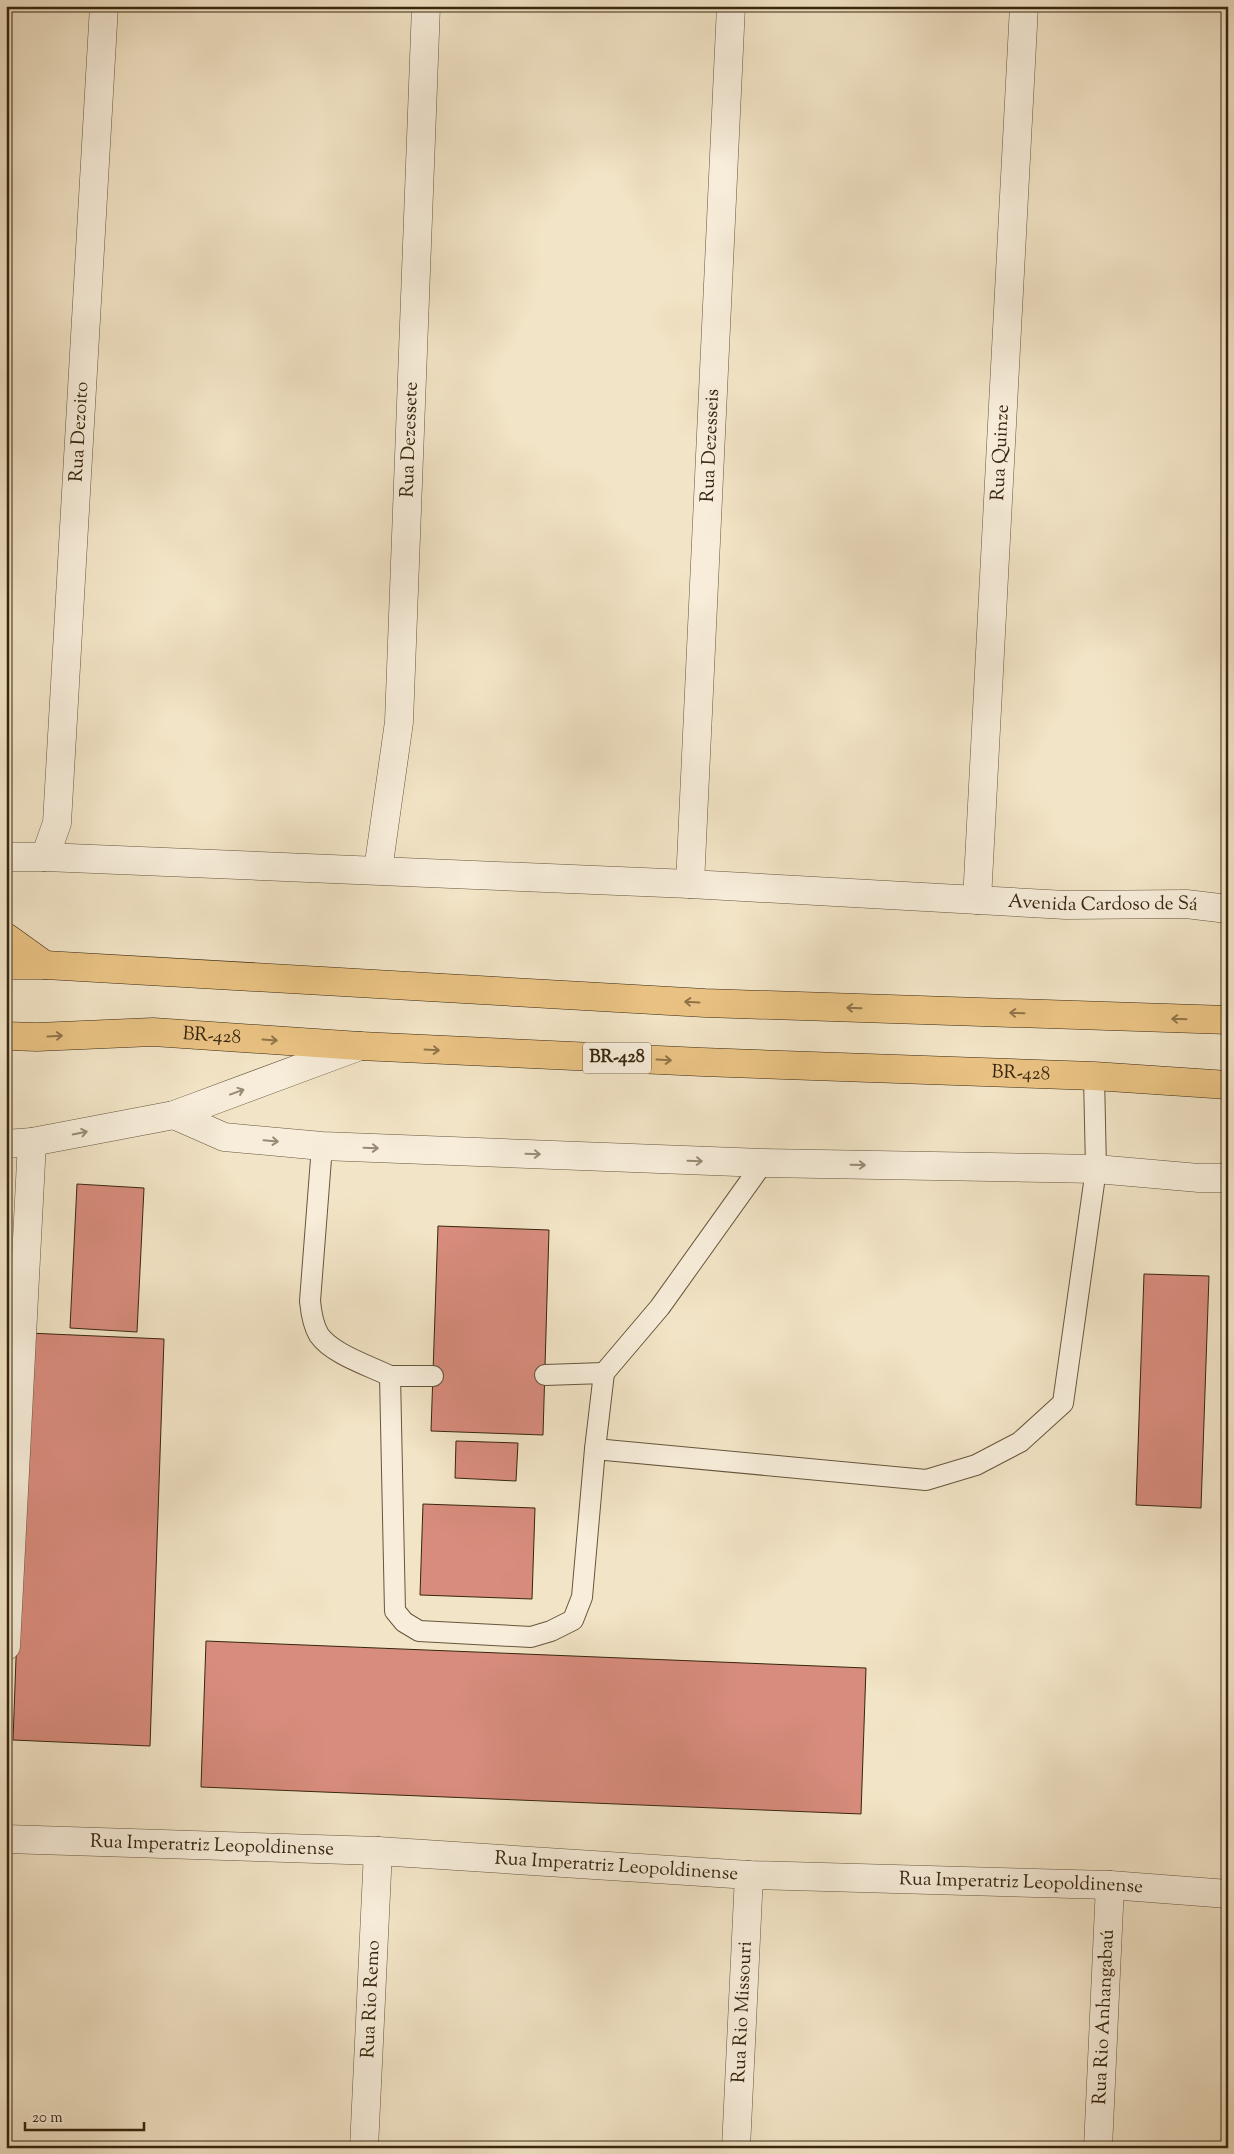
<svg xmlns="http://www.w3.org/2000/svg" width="1234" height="2154" viewBox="0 0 1234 2154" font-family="'Sorts Mill Goudy',serif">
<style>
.building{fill:#d88c7d;stroke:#37260e}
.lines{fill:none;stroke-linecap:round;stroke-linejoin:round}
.lane-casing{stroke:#66563c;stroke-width:22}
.street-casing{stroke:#66563c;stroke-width:29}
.highway-casing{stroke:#37260e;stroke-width:29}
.lane{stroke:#f7edda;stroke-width:20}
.street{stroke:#f7edda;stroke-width:28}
.highway{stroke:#e9c283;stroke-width:28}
.oneway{stroke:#907448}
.oneway2{stroke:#978a74}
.labels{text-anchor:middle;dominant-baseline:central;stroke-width:4;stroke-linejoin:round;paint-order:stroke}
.shield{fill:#f7edda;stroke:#71624b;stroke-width:1}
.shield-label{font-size:18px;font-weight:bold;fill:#37260e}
.street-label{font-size:19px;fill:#37260e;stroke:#f7edda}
</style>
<rect width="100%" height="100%" fill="#f2e4c6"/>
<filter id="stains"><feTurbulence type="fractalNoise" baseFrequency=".004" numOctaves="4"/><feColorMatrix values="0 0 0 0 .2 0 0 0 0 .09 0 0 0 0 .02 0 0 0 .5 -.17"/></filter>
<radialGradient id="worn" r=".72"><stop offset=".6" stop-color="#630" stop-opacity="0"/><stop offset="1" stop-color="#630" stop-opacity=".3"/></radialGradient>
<g class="building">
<path d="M 77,1184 L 144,1188 L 137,1332 L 70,1328 Z"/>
<path d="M 438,1226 L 549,1230 L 543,1435 L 431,1431 Z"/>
<path d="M 1144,1274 L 1209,1276 L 1201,1508 L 1136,1505 Z"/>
<path d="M 28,1333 L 164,1339 L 150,1746 L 13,1740 Z"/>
<path d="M 456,1441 L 518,1443 L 516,1481 L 455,1478 Z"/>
<path d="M 423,1504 L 535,1508 L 532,1599 L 420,1595 Z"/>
<path d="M 206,1641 L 866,1668 L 861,1814 L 201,1787 Z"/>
</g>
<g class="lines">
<defs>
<g id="lane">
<path d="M 322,1146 L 310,1301 C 311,1312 313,1325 319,1335 C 332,1354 370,1366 390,1376 L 395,1611 L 404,1622 L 419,1631 L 531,1637 L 551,1631 L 573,1620 L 582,1597 L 595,1449 L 926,1480 L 976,1465 L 1020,1442 L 1063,1403 L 1096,1169 L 1094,1076"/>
<path d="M 604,1373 L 660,1307 L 763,1163"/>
<path d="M 545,1375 L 604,1373 L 595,1449"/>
<path d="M 390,1376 L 433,1376"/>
</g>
<g id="street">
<path id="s1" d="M 6,857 L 45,857 L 690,884 L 1066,905 L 1186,904 L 1228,909"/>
<path id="s2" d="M 45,857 L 57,823 L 104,6"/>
<path id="s3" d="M 378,870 L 399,722 L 426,6"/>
<path id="s4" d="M 690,884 L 731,6"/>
<path id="s5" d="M 977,900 L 1024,6"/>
<path d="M 174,1115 L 224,1137 L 322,1146 L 763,1163 L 1096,1169 L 1199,1178 L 1228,1178"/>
<path d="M 6,1144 L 32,1142 L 174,1115 L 360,1046"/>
<path d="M 6,1646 L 32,1142"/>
<path id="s6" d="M 6,1839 L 378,1851 L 749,1875 L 1110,1885 L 1228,1894"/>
<path id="s7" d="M 364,2148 L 378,1851"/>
<path id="s8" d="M 736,2148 L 749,1875"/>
<path id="s9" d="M 1098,2148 L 1110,1885"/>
</g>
<g id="highway">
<path d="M 6,937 L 45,965"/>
<path d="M 6,965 L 45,965 L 705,1003 L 1228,1020"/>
<path id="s10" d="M 6,1036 L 37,1037 L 153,1032 L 360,1046 L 702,1062 L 1094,1076 L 1228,1085"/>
</g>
</defs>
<use href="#lane" class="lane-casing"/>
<use href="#street" class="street-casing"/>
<use href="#highway" class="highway-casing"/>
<use href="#lane" class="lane"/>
<use href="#street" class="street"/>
<use href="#highway" class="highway"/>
</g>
<defs><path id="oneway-shaft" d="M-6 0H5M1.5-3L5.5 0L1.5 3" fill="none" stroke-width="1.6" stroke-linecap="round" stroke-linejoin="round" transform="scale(1.25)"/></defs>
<g class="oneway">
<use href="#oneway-shaft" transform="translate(692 1002) rotate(-177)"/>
<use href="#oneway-shaft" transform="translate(854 1008) rotate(-178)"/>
<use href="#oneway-shaft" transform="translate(1017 1013) rotate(-178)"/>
<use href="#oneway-shaft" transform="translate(1179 1019) rotate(-178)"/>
<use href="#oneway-shaft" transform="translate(55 1036) rotate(-3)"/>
<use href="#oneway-shaft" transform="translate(270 1040) rotate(4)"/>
<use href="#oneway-shaft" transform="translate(432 1050) rotate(3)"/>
<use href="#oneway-shaft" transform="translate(664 1060) rotate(3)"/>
</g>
<g class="oneway2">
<use href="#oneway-shaft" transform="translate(237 1092) rotate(-20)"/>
<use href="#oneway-shaft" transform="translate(80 1133) rotate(-11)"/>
<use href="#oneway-shaft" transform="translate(271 1141) rotate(5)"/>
<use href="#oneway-shaft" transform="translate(371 1148) rotate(2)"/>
<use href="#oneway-shaft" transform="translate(533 1154) rotate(2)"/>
<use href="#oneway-shaft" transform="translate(695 1161) rotate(2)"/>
<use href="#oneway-shaft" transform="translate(858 1165) rotate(1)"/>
</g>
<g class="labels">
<rect class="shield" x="583" y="1042.5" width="68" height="31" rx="4"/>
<g class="shield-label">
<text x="617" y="1058">BR-428</text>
</g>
<g class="street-label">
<text stroke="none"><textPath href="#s2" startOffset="428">Rua Dezoito</textPath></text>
<text stroke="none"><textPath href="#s3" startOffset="432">Rua Dezessete</textPath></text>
<text stroke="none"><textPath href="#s4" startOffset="439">Rua Dezesseis</textPath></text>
<text stroke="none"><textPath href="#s5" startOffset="448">Rua Quinze</textPath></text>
<text stroke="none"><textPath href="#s1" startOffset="1098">Avenida Cardoso de Sá</textPath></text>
<text stroke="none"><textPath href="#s10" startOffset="206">BR-428</textPath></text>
<text stroke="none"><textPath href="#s10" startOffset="1016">BR-428</textPath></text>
<text stroke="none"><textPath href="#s6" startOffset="206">Rua Imperatriz Leopoldinense</textPath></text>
<text stroke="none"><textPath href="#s6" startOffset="611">Rua Imperatriz Leopoldinense</textPath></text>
<text stroke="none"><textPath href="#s6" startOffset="1016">Rua Imperatriz Leopoldinense</textPath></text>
<text stroke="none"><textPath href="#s7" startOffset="149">Rua Rio Remo</textPath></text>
<text stroke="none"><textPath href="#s8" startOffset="136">Rua Rio Missouri</textPath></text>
<text stroke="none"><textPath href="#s9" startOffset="131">Rua Rio Anhangabaú</textPath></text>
</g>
</g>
<rect width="1234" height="2154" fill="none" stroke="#f2e4c6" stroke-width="25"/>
<rect x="8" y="8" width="1219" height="2139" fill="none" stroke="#37260e" stroke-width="2.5"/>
<rect x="12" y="12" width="1209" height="2129" fill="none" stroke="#37260e"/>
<path d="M25 2122v8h119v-8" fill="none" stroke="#37260e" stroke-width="2.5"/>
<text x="32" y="2122" font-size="15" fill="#37260e" stroke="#f7edda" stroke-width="4" paint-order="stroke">20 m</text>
<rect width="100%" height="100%" filter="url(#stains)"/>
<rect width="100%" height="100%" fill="url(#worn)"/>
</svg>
